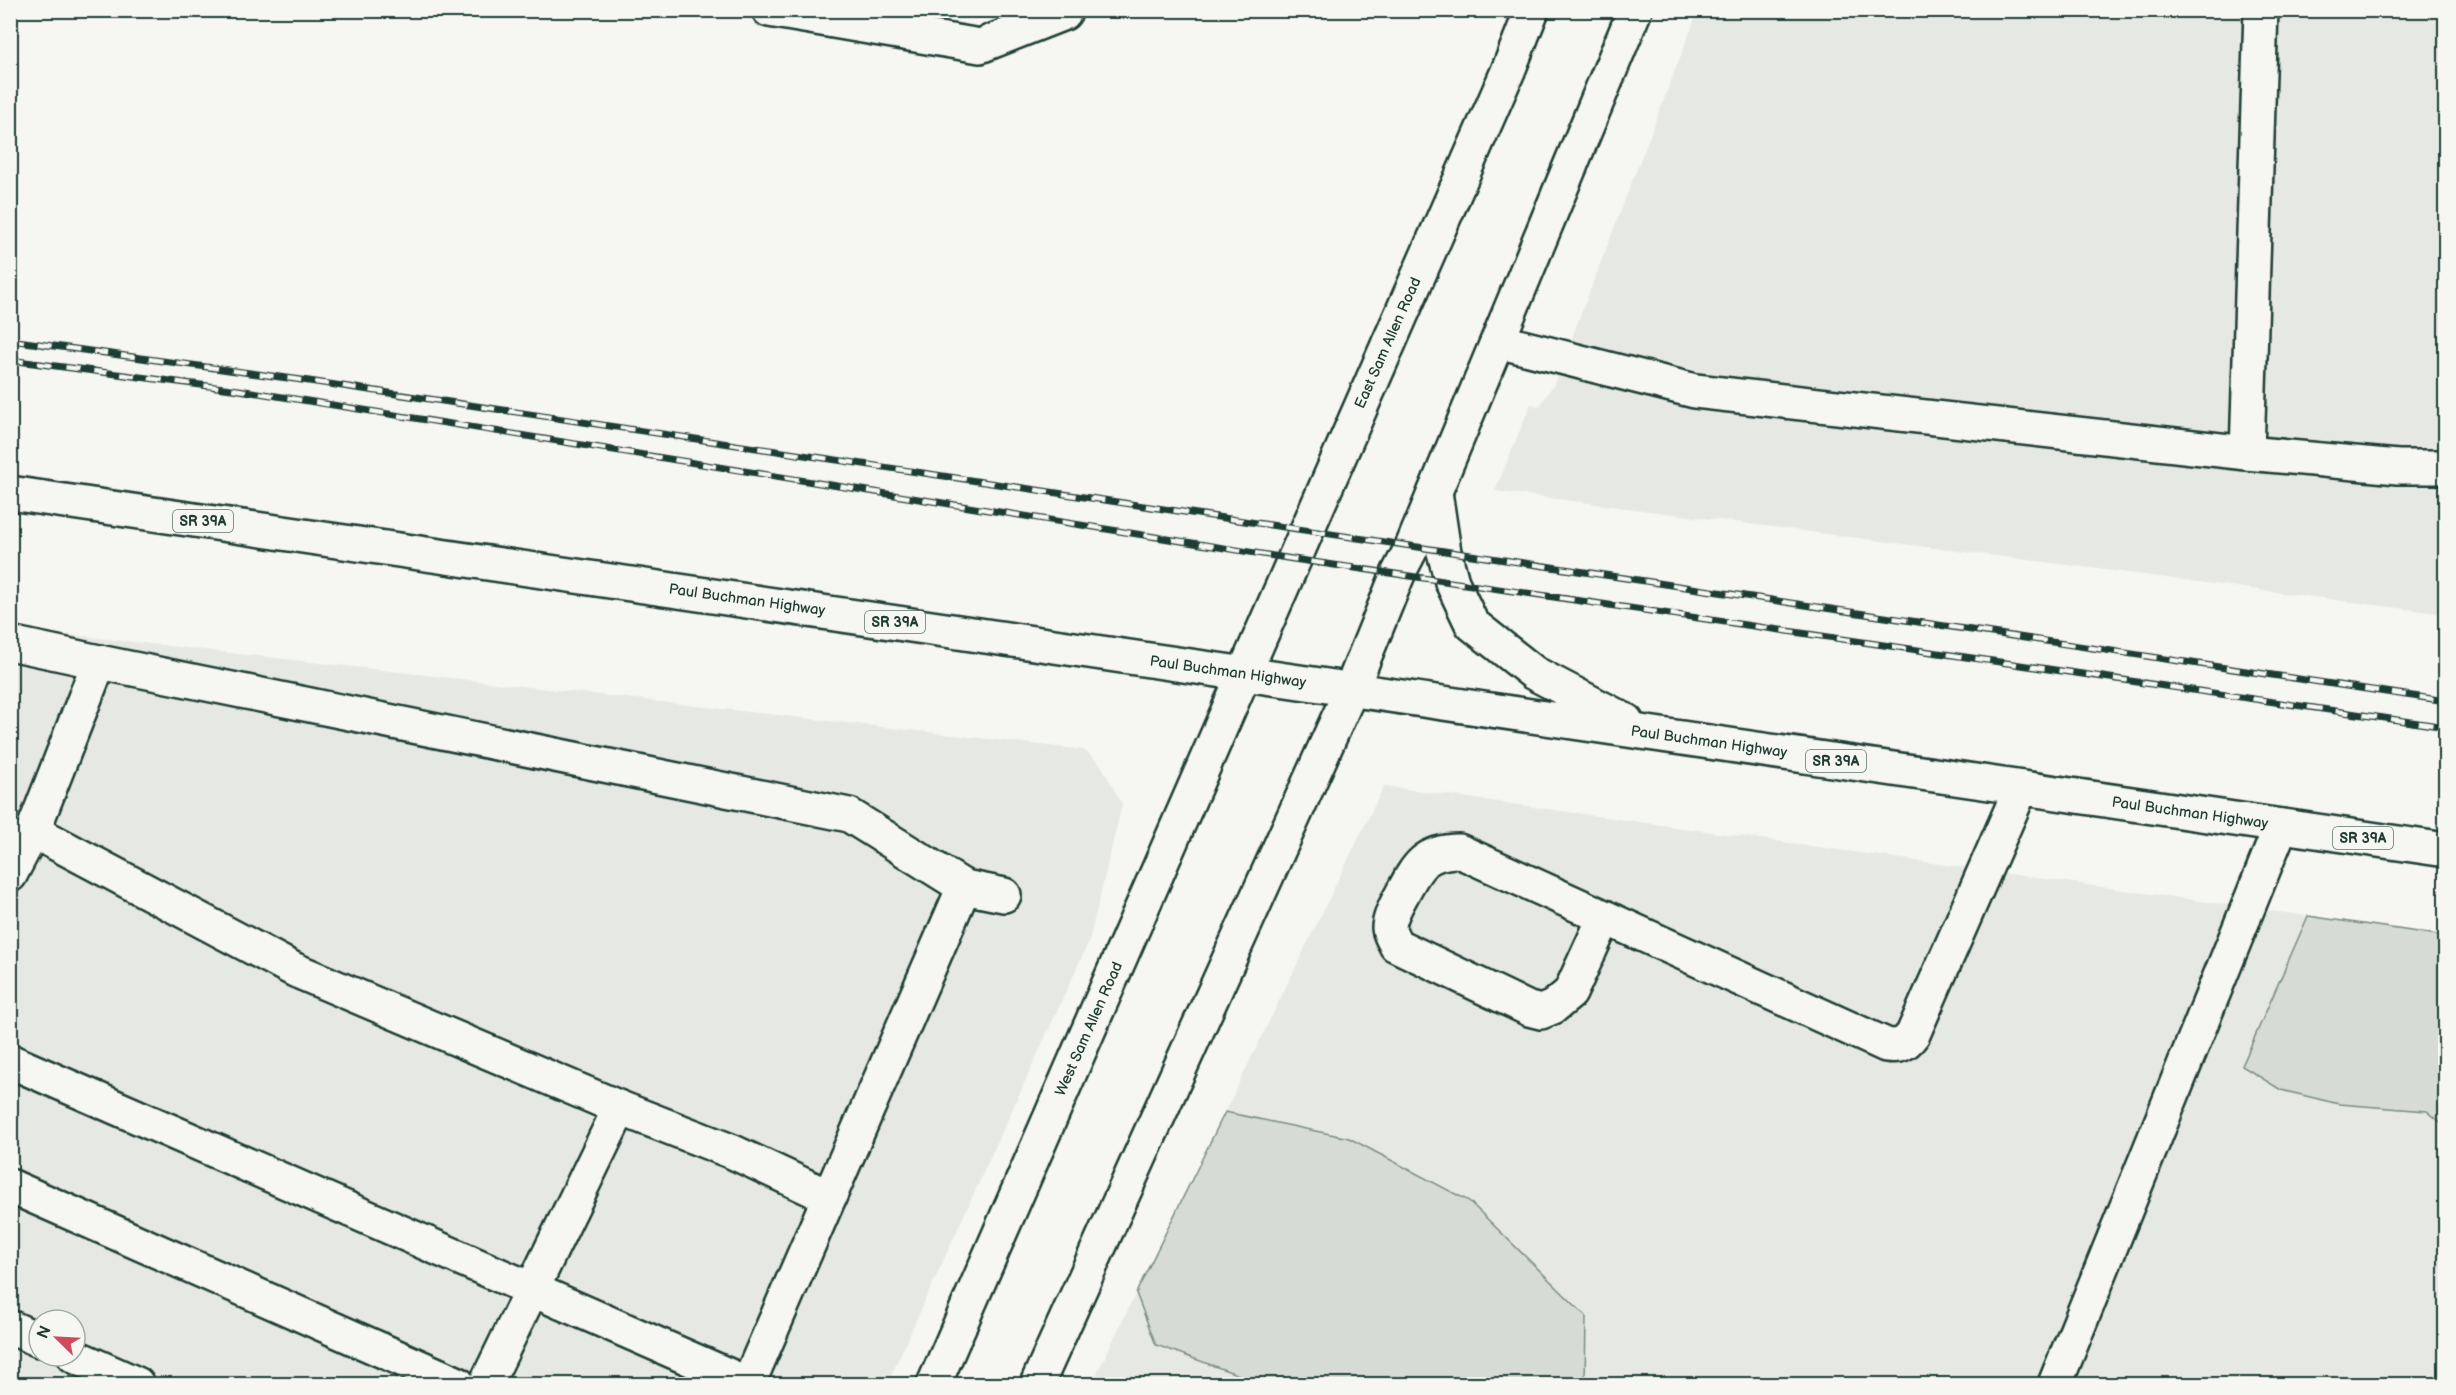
<svg xmlns="http://www.w3.org/2000/svg" width="2456" height="1395" viewBox="0 0 2456 1395" font-family="'Balsamiq Sans',sans-serif">
<style>
.built{fill:#e6e8e4;fill-rule:evenodd}
.green{fill:#d6dbd6;stroke:#7a8c85;stroke-width:1.5}
.lines{fill:none;stroke-linecap:round;stroke-linejoin:round}
.minor-casing{stroke:#1f3d34;stroke-width:38}
.major-casing{stroke:#1f3d34;stroke-width:38}
.minor{stroke:#f6f6f2;stroke-width:33}
.major{stroke:#f6f6f2;stroke-width:33}
.rail-casing{stroke:#1f3d34;stroke-width:7}
.rail{stroke:#f6f6f2;stroke-width:4.5;stroke-dasharray:14;stroke-linecap:butt}
.labels{text-anchor:middle;dominant-baseline:central;stroke-width:4.5;stroke-linejoin:round;paint-order:stroke}
.shield{fill:#f6f6f2;stroke:#60746d;stroke-width:1.5}
.shield-label{font-size:14px;font-weight:bold;fill:#1f3d34}
.street-label{font-size:15px;fill:#1f3d34;stroke:#f6f6f2}
</style>
<rect width="100%" height="100%" fill="#f6f6f2"/>
<filter id="ink" filterUnits="userSpaceOnUse"><feTurbulence type="fractalNoise" baseFrequency=".0167" numOctaves="2"/><feDisplacementMap in="SourceGraphic" scale="12" xChannelSelector="R" yChannelSelector="G"/><feConvolveMatrix kernelMatrix="1 2 1 2 8 2 1 2 1" color-interpolation-filters="sRGB"/></filter>
<g filter="url(#ink)">
<g class="built">
<path d="M 1698,11 L 2445,11 L 2445,614 L 1495,491 L 1531,404 L 1539,407 L 1554,384 Z"/>
<path d="M 11,628 L 1084,750 L 1101,765 L 1122,804 L 1089,941 L 887,1384 L 11,1384 ZM 39,1320 L 75,1320 L 75,1356 L 39,1356 Z"/>
<path d="M 1384,786 L 2308,916 L 2242,1066 L 2281,1090 L 2339,1104 L 2427,1111 L 2445,1126 L 2445,1384 L 1585,1384 L 1585,1316 L 1350,1138 L 1225,1112 Z"/>
<path d="M 1136,1293 L 1156,1345 L 1264,1384 L 1092,1384 Z"/>
</g>
<g class="green">
<path d="M 2308,916 L 2445,936 L 2445,1126 L 2427,1111 L 2339,1104 L 2281,1090 L 2242,1066 Z"/>
<path d="M 1225,1112 L 1349,1138 L 1469,1201 L 1586,1316 L 1585,1384 L 1264,1384 L 1156,1345 L 1136,1293 Z"/>
</g>
<g class="lines">
<defs>
<g id="minor">
<path d="M 769,10 L 980,46 L 1064,13 L 1066,10"/>
<path d="M 1498,341 L 1695,391 L 2247,453 L 2398,467 L 2446,467"/>
<path d="M 2247,453 L 2261,10"/>
<path d="M 10,643 L 99,662 L 33,831 L 295,970 L 620,1108 L 733,1152 L 829,1197"/>
<path d="M 99,662 L 849,815 L 964,887 L 748,1384"/>
<path d="M 10,875 L 33,831"/>
<path d="M 964,887 L 1004,895"/>
<path d="M 1605,917 L 1570,993 L 1553,1007 L 1541,1012 L 1529,1009 L 1396,945 C 1394,940 1389,933 1389,928 C 1389,918 1396,905 1401,896 C 1416,868 1423,851 1459,851 L 1886,1045 C 1899,1047 1905,1045 1913,1034 L 2021,788"/>
<path d="M 10,1061 L 748,1384"/>
<path d="M 10,1186 L 458,1384"/>
<path d="M 10,1327 L 39,1340"/>
<path d="M 74,1356 L 137,1384"/>
<path d="M 486,1384 L 620,1108"/>
<path d="M 934,1384 L 1244,674"/>
<path d="M 1037,1384 L 1351,690"/>
<path d="M 2055,1384 L 2281,826"/>
</g>
<g id="major">
<path d="M 1435,492 L 1444,552 L 1452,582 L 1472,624 L 1534,673 L 1626,721"/>
<path d="M 10,493 L 2446,850"/>
<path d="M 1244,674 L 1508,71 L 1532,10"/>
<path d="M 1351,690 L 1398,574 L 1412,547 L 1635,10"/>
</g>
</defs>
<use href="#minor" class="minor-casing"/>
<use href="#major" class="major-casing"/>
<use href="#minor" class="minor"/>
<use href="#major" class="major"/>
<defs>
<g id="rail">
<path d="M 10,340 L 309,381 L 2446,701"/>
<path d="M 10,360 L 239,390 L 1293,559 L 2446,727"/>
</g>
</defs>
<use href="#rail" class="rail-casing"/>
<use href="#rail" class="rail"/>
</g>
</g>
<g class="labels">
<g class="shield">
<rect x="173" y="510" width="60" height="22" rx="4.5"/>
<rect x="865" y="611" width="60" height="22" rx="4.5"/>
<rect x="1806" y="750" width="60" height="22" rx="4.5"/>
<rect x="2333" y="827" width="60" height="22" rx="4.5"/>
</g>
<g class="shield-label">
<text x="203" y="521">SR 39A</text>
<text x="895" y="622">SR 39A</text>
<text x="1836" y="761">SR 39A</text>
<text x="2363" y="838">SR 39A</text>
</g>
<g class="street-label">
<text transform="translate(1388 343) rotate(-66)">East Sam Allen Road</text>
<text transform="translate(747 600) rotate(8)">Paul Buchman Highway</text>
<text transform="translate(1228 672) rotate(8)">Paul Buchman Highway</text>
<text transform="translate(1709 742) rotate(8)">Paul Buchman Highway</text>
<text transform="translate(2190 813) rotate(8)">Paul Buchman Highway</text>
<text transform="translate(1089 1029) rotate(-66)">West Sam Allen Road</text>
</g>
</g>
<rect width="2456" height="1395" fill="none" stroke="#f6f6f2" stroke-width="36"/>
<rect x="18" y="18" width="2420" height="1359" fill="none" stroke="#1f3d34" stroke-width="2" filter="url(#ink)"/>
<g transform="translate(57 1338) rotate(294)"><circle r="28" fill="#f6f6f2" stroke="#a0aca6" stroke-width="1.5"/>
<path d="M0-4.5L10 22L0 15L-10 22Z" fill="#d1495b"/>
<text y="-9" font-size="16" font-weight="bold" text-anchor="middle" fill="#1f3d34">N</text>
</g>
</svg>
